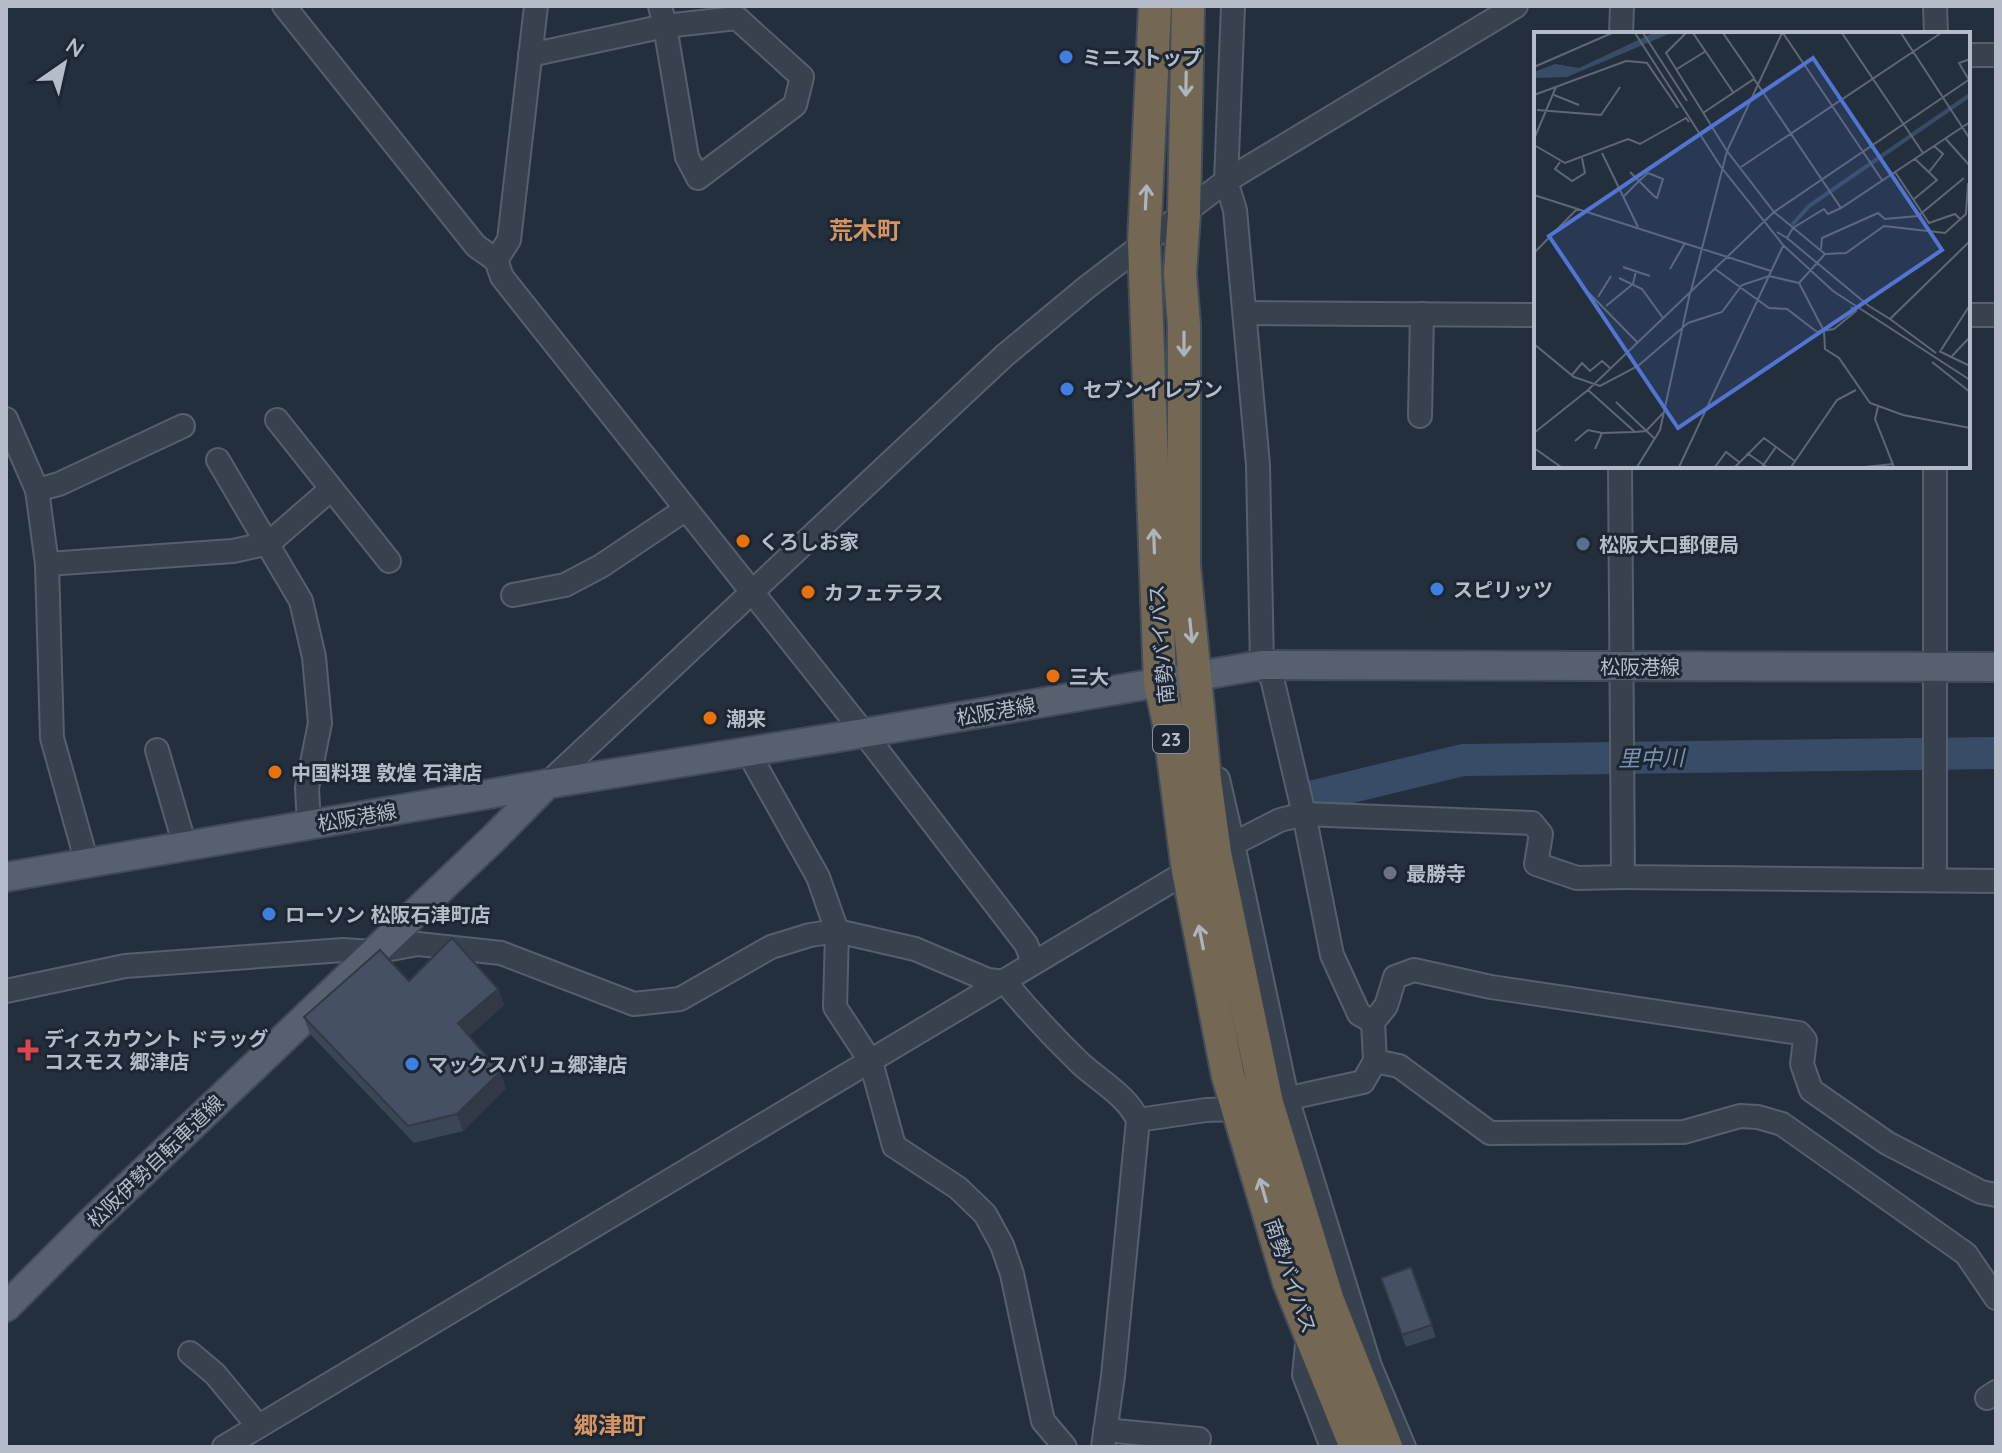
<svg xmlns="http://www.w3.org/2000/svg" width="2002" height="1453" viewBox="0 0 2002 1453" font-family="Quicksand,'Noto Sans JP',sans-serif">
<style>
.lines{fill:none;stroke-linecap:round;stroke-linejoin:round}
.river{stroke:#394c67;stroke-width:32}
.minor-casing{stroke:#565f6c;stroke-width:26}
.major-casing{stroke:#414a57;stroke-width:32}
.highway-casing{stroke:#434c59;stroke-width:36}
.minor{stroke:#38414e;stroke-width:22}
.major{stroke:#56606e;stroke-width:28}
.highway{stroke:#746855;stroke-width:32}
.wall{fill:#3b4654}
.shaded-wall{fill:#303945}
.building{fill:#455162;stroke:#303945;stroke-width:2}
.oneway{stroke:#aeb4bd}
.shop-dot{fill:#3f7fe0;stroke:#1d2633;stroke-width:3}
.food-dot{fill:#e8710a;stroke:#1d2633;stroke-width:3}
.service-dot{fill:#5c6f8a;stroke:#1d2633;stroke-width:3}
.worship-dot{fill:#6b7280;stroke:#1d2633;stroke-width:3}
.health-dot{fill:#e0444e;stroke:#1d2633;stroke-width:3}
.labels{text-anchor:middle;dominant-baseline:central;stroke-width:6;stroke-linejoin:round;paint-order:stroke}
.shield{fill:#1d2633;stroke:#878f9c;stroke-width:2}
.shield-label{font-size:18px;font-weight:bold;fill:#b4bcc9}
.poi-label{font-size:20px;font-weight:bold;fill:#b4bcc9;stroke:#1d2633;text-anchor:start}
.street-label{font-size:20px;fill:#b4bcc9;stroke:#1d2633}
.water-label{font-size:22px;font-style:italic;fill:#7c92b1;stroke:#1d2633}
.quarter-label{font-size:24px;font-weight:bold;fill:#d59563;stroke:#1d2633}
.inset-river{fill:none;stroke:#394c67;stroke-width:4}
.inset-road{fill:none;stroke:#5e6776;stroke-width:2}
.view{fill:#5274d3;fill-opacity:0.15;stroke:#5274d3;stroke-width:4}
.inset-edge{fill:none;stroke:#b4bcc9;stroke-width:4}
</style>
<rect width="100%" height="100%" fill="#242f3e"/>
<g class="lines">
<path class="river" d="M 1310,797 L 1463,760 L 1996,753"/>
<defs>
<g id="minor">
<path d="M 284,6 L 476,246 L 496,260 L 502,277 L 864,733 L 1026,944 L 1033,962"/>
<path d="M 1233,6 L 1226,181 L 1235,210 L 1258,465 L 1262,665 L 1272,678 L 1304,814 L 1332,955 L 1359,1014 L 1373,1022"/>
<path d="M 1935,6 L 1936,34"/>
<path d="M 1621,34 L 1622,6"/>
<path d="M 530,55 L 665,26 L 737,18 L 802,77 L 795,105 L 698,178 L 687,157 L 665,26 L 660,6"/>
<path d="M 1968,55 L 1996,55"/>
<path d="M 496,260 L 509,240 L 536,6"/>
<path d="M 1246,313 L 1536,315"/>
<path d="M 1968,315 L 1996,315"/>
<path d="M 1420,416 L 1422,314"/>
<path d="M 6,419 L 37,490 L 47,564 L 52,738 L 87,863"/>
<path d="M 277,420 L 389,561"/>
<path d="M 218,460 L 301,601 L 314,657 L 320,723 L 307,788 L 309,825"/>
<path d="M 1620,466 L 1623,877 L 1996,881"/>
<path d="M 37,490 L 59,484 L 183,426"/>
<path d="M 47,564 L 233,551 L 269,543 L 331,489"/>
<path d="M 513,595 L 565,585 L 601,566 L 686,509"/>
<path d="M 157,750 L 185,846"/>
<path d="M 748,752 L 818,877 L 837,931 L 835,1007 L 871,1062 L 894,1146 L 958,1188 L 985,1214 L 1002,1245 L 1012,1274 L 1043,1421 L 1065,1447"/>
<path d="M 1218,779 L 1233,844 L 1280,820 L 1304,814 L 1532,823 L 1541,834 L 1536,864 L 1577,878 L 1623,877"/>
<path d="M 547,784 L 1004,356 L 1087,287 L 1226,181 L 1516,6"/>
<path d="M 1233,844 L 1287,1098 L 1370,1366 L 1404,1447"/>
<path d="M 1935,880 L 1935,466"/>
<path d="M 6,991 L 125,966 L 343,950 L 374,952 L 418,944 L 501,953 L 634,1004 L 680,999 L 771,947 L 810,935 L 837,931 L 915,949 L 988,980 L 1005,982 C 1029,1011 1054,1038 1081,1064 C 1101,1082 1127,1096 1138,1120 L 1113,1376 L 1103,1447"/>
<path d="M 1375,1061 L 1399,1066 L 1490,1133 L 1684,1132 L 1740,1116 L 1758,1117 L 1782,1124 L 1966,1254 L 1996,1298"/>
<path d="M 1138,1120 L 1206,1110 L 1239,1109 L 1363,1082 L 1375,1061 L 1373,1022 L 1386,1006 L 1395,977 L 1414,970 L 1491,987 L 1799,1033 L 1805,1040 L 1802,1064 L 1811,1090 L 1887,1143 L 1981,1192 L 1996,1195"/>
<path d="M 1308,1335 L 1304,1375 L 1332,1447"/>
<path d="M 190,1353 L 215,1374 L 258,1426"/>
<path d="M 1987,1398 L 1996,1392"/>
<path d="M 1105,1430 L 1199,1439"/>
<path d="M 224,1447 L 1188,871"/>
</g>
<g id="major">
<path d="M 6,877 L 547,784 L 864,733 L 1262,665 L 1996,667"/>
<path d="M 6,1307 L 93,1220 L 496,836 L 547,784"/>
</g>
<g id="highway">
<path d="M 1155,6 L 1144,243 L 1160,682 L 1169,724 L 1188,871 L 1228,1076 L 1289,1282 L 1356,1447"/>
<path d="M 1188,6 L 1184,214 L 1180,274 L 1184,325 L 1184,565 L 1205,780 L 1215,853 L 1267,1103 L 1328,1301 L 1386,1447"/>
</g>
</defs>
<use href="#minor" class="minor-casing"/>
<use href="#major" class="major-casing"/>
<use href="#highway" class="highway-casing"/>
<use href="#minor" class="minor"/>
<use href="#major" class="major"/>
<use href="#highway" class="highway"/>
</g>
<g class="wall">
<path d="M 498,989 L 504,1005 L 469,1036 L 506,1088 L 463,1131 L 414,1143 L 310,1034 L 304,1017 Z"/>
<path d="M 1411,1267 L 1436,1337 L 1406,1347 L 1381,1278 Z"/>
</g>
<g class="shaded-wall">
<path d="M 498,989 L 504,1005 L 464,1040 L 458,1023 Z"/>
<path d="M 500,1072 L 506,1088 L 463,1131 L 457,1114 Z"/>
</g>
<g class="building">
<path d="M 452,938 L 498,989 L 458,1023 L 500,1072 L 457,1114 L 408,1126 L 304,1017 L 380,950 L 409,981 Z"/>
<path d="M 1411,1267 L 1432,1325 L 1402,1335 L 1381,1278 Z"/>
</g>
<defs><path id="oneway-shaft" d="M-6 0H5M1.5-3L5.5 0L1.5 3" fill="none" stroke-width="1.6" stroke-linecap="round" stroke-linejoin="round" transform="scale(2)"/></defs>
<g class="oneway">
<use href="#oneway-shaft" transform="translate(1186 84) rotate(91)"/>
<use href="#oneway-shaft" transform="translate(1146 197) rotate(-87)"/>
<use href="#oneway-shaft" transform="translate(1184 344) rotate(90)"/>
<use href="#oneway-shaft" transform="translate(1154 541) rotate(-92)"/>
<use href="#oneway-shaft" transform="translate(1191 631) rotate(84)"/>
<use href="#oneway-shaft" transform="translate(1201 937) rotate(-101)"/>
<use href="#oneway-shaft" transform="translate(1263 1190) rotate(-106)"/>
</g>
<g class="shop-dot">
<circle cx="1066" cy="57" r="8"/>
<circle cx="1067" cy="389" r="8"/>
<circle cx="1437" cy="589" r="8"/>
<circle cx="269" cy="914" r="8"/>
<circle cx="412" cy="1064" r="8"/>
</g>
<g class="food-dot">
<circle cx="743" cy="541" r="8"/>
<circle cx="808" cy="592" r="8"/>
<circle cx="1053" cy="676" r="8"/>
<circle cx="710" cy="718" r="8"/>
<circle cx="275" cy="772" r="8"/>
</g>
<circle class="service-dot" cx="1583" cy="544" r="8"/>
<circle class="worship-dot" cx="1390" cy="873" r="8"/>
<path class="health-dot" d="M24 1038h8v8h8v8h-8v8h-8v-8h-8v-8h8z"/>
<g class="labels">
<rect class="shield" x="1153" y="725" width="36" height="28" rx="6"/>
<g class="shield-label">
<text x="1171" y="739">23</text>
</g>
<g class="poi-label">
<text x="1082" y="57">ミニストップ</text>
<text x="1083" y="389">セブンイレブン</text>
<text x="759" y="541">くろしお家</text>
<text x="1599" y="544">松阪大口郵便局</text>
<text x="1453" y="589">スピリッツ</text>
<text x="824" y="592">カフェテラス</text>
<text x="1069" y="676">三大</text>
<text x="726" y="718">潮来</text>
<text x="291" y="772">中国料理 敦煌 石津店</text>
<text x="1406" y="873">最勝寺</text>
<text x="285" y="914">ローソン 松阪石津町店</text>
<text x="44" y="1038">ディスカウント ドラッグ<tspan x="44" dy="23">コスモス 郷津店</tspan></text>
<text x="428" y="1064">マックスバリュ郷津店</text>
</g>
<g class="street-label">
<text transform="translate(1161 644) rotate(-95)">南勢バイパス</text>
<text x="1640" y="666">松阪港線</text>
<text transform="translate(996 711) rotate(-10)">松阪港線</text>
<text transform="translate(357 817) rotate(-10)">松阪港線</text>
<text transform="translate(155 1161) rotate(-44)">松阪伊勢自転車道線</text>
<text transform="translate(1291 1276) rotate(71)">南勢バイパス</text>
</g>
<g class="water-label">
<text transform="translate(1651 758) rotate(-1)">里中川</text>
</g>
<g class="quarter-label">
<text x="865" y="230">荒木町</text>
<text x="610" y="1425">郷津町</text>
</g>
</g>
<g transform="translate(1534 32)">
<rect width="436" height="436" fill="#242f3e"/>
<path d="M 119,1 L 137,1 L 33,45 L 0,46 L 0,40 L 21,32 L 45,36 Z" fill="#394c67"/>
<path class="inset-river" d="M 258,193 L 275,174 L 436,63"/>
<path class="inset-road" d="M 101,1 L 187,135 L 249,213 L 299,259 L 436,348M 109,1 L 153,69M 152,1 L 132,21 L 193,119 L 240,180 L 291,222M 159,1 L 199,60M 189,1 L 220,46M 249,1 L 348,148M 308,1 L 389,121M 367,1 L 436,107M 0,35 L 78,1M 143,37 L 172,19M 435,48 L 425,31 L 436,27M 0,63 L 92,29 L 105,30 L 113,31 L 144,76M 20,63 L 45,73M 3,78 L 67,83 L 86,55M 169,81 L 220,47 L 307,176 L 436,90M 411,106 L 436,134M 0,107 L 22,55M 0,113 L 31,131 L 94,107 L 106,112 L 152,86 L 155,90M 68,121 L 104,195M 26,130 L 21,137 L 38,149 L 51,141 L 48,126M 207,135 L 407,1M 361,140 L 395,191 L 421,182 L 427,188M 395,140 L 409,122 L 400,114M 0,163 L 237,239M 90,164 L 105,149 L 114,141 L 129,147 L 123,166 L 120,164 L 96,140M 380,167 L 403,148 L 381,127M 243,200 L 253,206 L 259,196 L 290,177 L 294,182 L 307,176M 253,206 L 335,274M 287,217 L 288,206 L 344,181 L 351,187 L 384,184 L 430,146M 0,221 L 43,177M 291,222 L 312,221 L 350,194 L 411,201 L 432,182 L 434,151M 89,235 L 116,244M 136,237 L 151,211M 181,237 L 235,276 L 253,277 L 283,300 L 300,297 L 322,279 L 317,275M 85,246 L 108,257 L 129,286M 265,251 L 290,299 L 291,317 L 305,326 L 336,371 L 369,383 L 436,396M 265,251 L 291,222M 51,257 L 103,310M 157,259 L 193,119 L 248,1M 64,265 L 77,244M 72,274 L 99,252 L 102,239M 335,274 L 356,287M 0,312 L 40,345 L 66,354 L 104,334 L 154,291 L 188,280 L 208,253 L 235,244 L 265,251M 407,318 L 436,273M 405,319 L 436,334M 402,321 L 356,287 L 436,209M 418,324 L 436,305M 398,330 L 436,360M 38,343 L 48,331 L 56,339 L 68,329 L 76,336M 54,358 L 101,400 L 112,399 L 129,381M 82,370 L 121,407M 344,375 L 341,387 L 360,435M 0,401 L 54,358 L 240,180 L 436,47M 41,409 L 54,398 L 68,401M 0,416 L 27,435M 61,417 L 68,401 L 100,400M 213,421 L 233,435M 103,435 L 126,398 L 156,261M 145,435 L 249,214M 181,435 L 192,420 L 205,430M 201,435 L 230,406 L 261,429M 228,435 L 242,415M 257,435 L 303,368 L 322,358M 331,435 L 359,432"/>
<path class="view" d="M 279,26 L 408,218 L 144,396 L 15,204 Z"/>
<rect width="436" height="436" class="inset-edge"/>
</g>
<rect width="2002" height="1453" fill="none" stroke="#b4bcc9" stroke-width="16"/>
<g transform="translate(64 64) rotate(34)" stroke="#1d2633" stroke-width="6" paint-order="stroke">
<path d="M0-6L14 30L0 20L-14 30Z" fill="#b4bcc9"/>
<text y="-12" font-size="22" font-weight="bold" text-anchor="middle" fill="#b4bcc9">N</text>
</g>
</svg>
